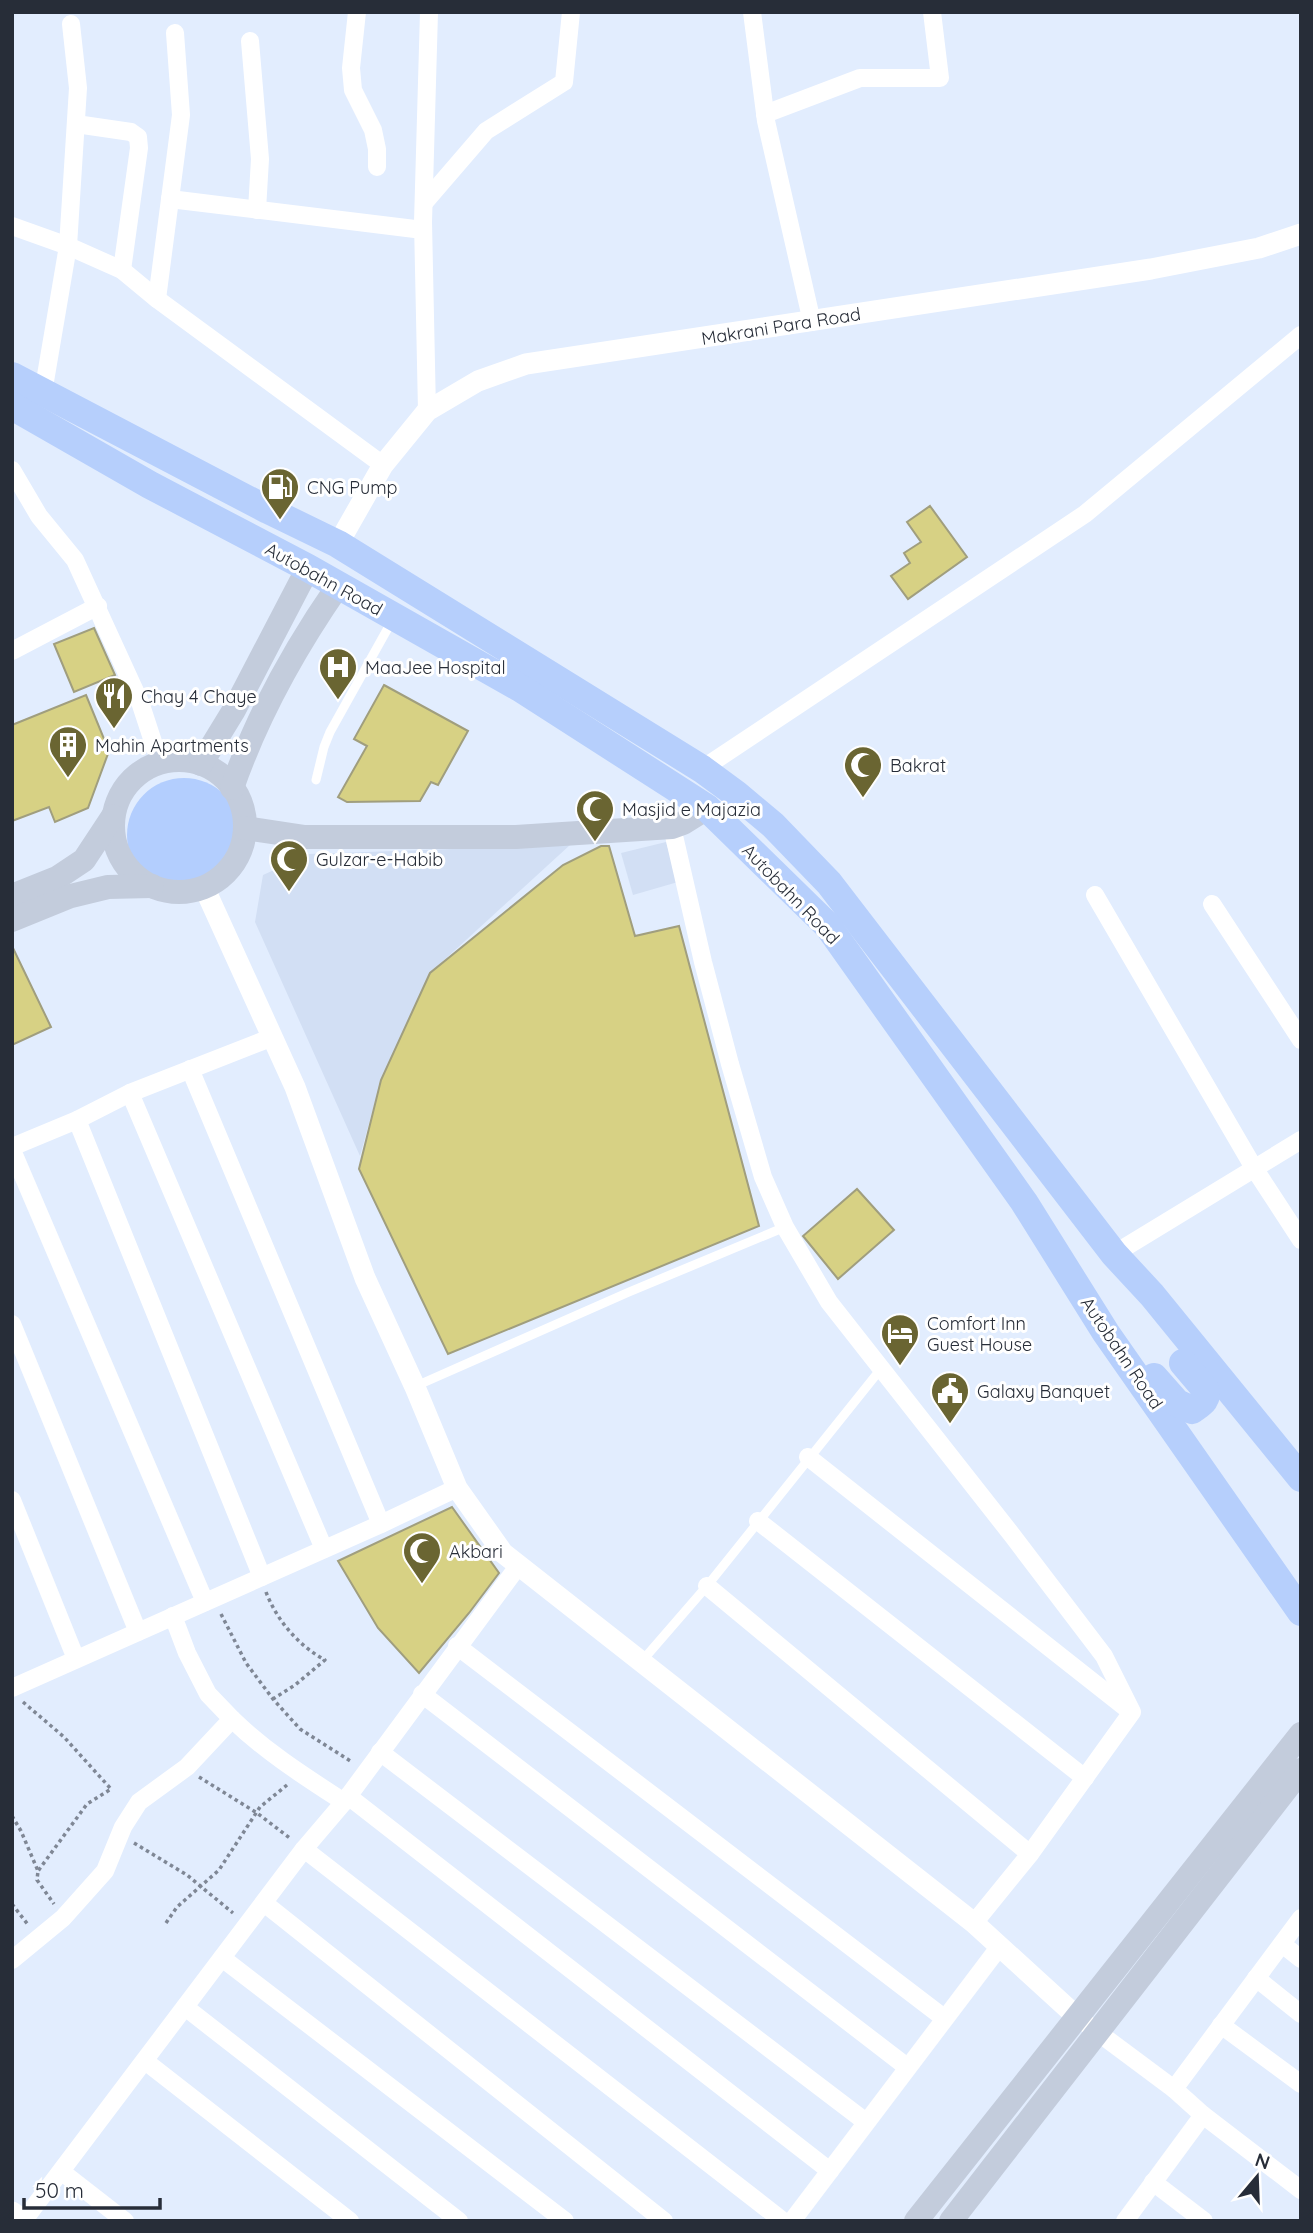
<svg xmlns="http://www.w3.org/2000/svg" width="1313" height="2233" viewBox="0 0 1313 2233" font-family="Quicksand,sans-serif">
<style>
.built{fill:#d2dff4}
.green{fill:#b3cefe}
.building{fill:#d7d184;stroke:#a09e7e;stroke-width:2}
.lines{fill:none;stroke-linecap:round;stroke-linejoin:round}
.path{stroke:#7f8795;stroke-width:3.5;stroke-dasharray:3.5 3.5;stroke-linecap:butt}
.service{stroke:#fff;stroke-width:9}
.minor{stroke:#fff;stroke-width:18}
.tertiary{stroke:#fff;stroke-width:21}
.secondary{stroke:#c3ccdc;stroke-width:24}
.trunk{stroke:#b6cffc;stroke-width:28}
.labels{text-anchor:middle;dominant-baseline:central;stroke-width:6;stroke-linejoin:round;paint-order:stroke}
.street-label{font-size:18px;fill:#272d38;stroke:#fff}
.poi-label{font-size:18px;fill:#272d38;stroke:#fff;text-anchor:start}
</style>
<rect width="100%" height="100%" fill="#e2edfe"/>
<g class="built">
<path d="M 666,842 L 678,882 L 633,895 L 621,853 Z"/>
<path d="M 570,845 L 430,973 L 381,1080 L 360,1156 L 255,922 L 263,875 L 309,854 Z"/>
</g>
<circle class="green" cx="184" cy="835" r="57"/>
<g class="building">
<path d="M 930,506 L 967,557 L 908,599 L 891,576 L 910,563 L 904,553 L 921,542 L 907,522 Z"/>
<path d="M 94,628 L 115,675 L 74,692 L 54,644 Z"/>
<path d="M 384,685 L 468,731 L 438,785 L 431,782 L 420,801 L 347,802 L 338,797 L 367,746 L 354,739 Z"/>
<path d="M 86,695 L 109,751 L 88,808 L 55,822 L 49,807 L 12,821 L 12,725 Z"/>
<path d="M 601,846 L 609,846 L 635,936 L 679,926 L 759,1226 L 448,1354 L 359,1169 L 381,1080 L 430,973 L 563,865 Z"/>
<path d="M 12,946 L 51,1027 L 12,1045 Z"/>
<path d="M 857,1189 L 894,1230 L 838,1279 L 803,1236 Z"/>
<path d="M 452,1507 L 499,1573 L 469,1613 L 419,1673 L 378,1628 L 338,1561 Z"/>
</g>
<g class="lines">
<g class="path">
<path d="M 266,1592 C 277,1621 299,1646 325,1660 L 295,1685 L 273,1699"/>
<path d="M 221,1614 L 246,1663 L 273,1699 L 300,1729 L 352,1762"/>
<path d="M 23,1702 L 64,1737 L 111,1789 L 87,1804 L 38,1871"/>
<path d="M 199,1777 L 257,1813 L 291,1839"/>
<path d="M 12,1816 L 21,1831 L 38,1871 L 37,1880 L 54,1904"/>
<path d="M 134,1843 L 187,1875 L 233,1913"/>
<path d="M 12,1904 L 29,1926"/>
<path d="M 166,1923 L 177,1907 L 219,1870 L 260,1807 L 287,1785"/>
</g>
<g class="service">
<path d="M 316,780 L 324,747 L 330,732 L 393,619"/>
<path d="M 416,1386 L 629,1292 L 785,1227"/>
<path d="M 642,1661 L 707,1586 L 880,1370"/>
</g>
<g class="minor">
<path d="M 357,12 L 351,68 L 353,90 L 373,130 L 377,149 L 377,167"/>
<path d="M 752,12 L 766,121 L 812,322"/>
<path d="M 250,41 L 260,159 L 257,210"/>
<path d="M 765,114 L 860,78 L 940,78 L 932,12"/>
<path d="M 76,124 L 131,132 L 138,137 L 139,148 L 122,270"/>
<path d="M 170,199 L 423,230"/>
<path d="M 424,203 L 486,131 L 564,82 L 571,12"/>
<path d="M 12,226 L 68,246 L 122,270 L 157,299 L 383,465"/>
<path d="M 157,299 L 181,115 L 175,33"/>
<path d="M 43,393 L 68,246 L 78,88 L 71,24"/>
<path d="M 427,411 L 423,222 L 429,12"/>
<path d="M 12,470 L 39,516 L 75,560 L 140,702 L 160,763"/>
<path d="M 12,651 L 98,606"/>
<path d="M 702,769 L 1085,514 L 1301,335"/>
<path d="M 672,827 L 703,962 L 730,1064 L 763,1177 L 785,1227 L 829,1302 L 1012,1535 L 1104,1656 L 1132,1712 L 1030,1854 L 974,1923"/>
<path d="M 1095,895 L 1254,1168 L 1301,1240"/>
<path d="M 1212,904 L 1301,1040"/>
<path d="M 190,1069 L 381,1524"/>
<path d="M 130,1093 L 324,1549"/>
<path d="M 77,1120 L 262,1577"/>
<path d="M 12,1147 L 77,1120 L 130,1093 L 273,1037"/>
<path d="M 12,1150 L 205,1602"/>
<path d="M 1114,1254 L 1301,1140"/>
<path d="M 12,1324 L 138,1632"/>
<path d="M 808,1457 L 1126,1708"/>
<path d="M 12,1500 L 76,1659"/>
<path d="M 758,1521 L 1085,1778"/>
<path d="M 707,1586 L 1030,1854"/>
<path d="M 457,1646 L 944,2018"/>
<path d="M 12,1688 L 381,1524 L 457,1488"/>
<path d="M 422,1694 L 907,2067"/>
<path d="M 232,1719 C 266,1752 304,1776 344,1802"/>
<path d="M 380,1752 L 866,2122"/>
<path d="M 348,1796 L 830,2171"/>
<path d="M 304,1849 L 783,2221"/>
<path d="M 264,1903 L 664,2221"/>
<path d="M 1282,1944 L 1301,1959"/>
<path d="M 222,1958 L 565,2221"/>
<path d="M 12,1960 L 63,1918 L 105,1871 L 123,1827 L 139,1802 L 187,1767 L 232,1719 L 208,1694 L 187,1653 L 173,1616"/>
<path d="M 1256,1978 L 1301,2014"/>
<path d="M 185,2007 L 459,2221"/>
<path d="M 1076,2016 L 1174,2089 L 1203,2115 L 1125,2221"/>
<path d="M 1221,2025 L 1301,2084"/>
<path d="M 145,2061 L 350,2221"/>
<path d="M 1174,2089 L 1301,1918"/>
<path d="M 1203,2115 L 1301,2190"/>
<path d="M 62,2172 L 125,2221"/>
<path d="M 1153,2182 L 1204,2221"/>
<path d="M 24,2220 L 304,1849 L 344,1802 L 519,1565"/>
<path d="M 792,2221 L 1000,1946"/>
</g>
<g class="tertiary">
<path d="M 338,544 L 383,465 L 427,411 L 478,381 L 526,364 L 1151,269 L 1259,248 L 1301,234"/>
<path d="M 204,887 L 295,1087 L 365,1278 L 415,1387 L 457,1488 L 503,1553 L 974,1923 L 1076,2016"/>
<path d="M 12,2212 L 24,2221"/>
</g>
<g class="secondary">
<circle cx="179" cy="826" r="66"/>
<path d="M 201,764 L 234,710 L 308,568"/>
<path d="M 232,788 C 257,716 295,648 338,586"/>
<path d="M 245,828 L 305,837 L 516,837 L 672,827 L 683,823 L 707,808"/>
<path d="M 12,896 L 57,878 L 84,860 L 113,816"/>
<path d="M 12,920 L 71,896 L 108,887 L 152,886"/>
<path d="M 916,2221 L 1301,1734"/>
<path d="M 951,2221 L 1301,1770"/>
</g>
<g class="trunk">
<path d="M 12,376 L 268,510 L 338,544 L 702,769 L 736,794 L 773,825 L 829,883 L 1114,1254 L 1152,1295 L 1301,1478"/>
<path d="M 12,406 L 150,485 L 308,568 L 520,688 L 707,808 L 828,926 L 1024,1202 L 1106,1333 L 1301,1612"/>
<path d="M 1154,1377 L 1177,1403 L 1192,1410 C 1200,1404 1209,1400 1205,1389 L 1183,1363"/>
</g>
</g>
<defs>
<symbol id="fuel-pin" viewBox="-11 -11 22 30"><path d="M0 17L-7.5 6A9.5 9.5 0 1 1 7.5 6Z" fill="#6a6532" stroke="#fff"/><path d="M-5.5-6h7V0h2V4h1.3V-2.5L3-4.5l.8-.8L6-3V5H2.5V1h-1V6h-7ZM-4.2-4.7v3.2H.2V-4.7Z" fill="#fff"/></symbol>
<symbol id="hospital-pin" viewBox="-11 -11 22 30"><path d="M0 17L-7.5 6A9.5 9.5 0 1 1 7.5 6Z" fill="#6a6532" stroke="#fff"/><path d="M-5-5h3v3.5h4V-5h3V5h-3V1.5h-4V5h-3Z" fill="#fff"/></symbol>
<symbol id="restaurant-pin" viewBox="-11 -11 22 30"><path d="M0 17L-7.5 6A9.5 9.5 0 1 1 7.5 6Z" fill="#6a6532" stroke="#fff"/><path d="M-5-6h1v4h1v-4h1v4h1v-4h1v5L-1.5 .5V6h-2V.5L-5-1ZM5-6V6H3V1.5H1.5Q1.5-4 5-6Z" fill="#fff"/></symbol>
<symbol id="building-pin" viewBox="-11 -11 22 30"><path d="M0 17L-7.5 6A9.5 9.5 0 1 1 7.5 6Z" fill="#6a6532" stroke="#fff"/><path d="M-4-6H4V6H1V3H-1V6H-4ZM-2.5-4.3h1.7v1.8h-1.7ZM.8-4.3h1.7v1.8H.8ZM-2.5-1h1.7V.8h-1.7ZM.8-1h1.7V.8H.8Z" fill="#fff"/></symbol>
<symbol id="mosque-pin" viewBox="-11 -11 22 30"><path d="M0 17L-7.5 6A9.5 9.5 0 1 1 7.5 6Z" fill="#6a6532" stroke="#fff"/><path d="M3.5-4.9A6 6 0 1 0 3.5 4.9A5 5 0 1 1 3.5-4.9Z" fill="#fff"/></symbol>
<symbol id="hotel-pin" viewBox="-11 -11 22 30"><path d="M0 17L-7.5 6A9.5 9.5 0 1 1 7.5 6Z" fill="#6a6532" stroke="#fff"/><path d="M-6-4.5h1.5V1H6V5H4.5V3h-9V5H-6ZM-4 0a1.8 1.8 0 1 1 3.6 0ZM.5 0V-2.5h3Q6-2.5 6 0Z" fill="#fff"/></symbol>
<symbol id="civic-pin" viewBox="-11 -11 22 30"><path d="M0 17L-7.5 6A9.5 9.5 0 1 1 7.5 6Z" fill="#6a6532" stroke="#fff"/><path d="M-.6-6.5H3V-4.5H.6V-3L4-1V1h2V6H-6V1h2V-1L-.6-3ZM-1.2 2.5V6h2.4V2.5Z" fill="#fff"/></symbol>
</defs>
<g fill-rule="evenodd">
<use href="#fuel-pin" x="258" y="465" width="44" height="60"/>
<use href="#hospital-pin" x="316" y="645" width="44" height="60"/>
<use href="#restaurant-pin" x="92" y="674" width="44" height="60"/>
<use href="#building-pin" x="46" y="723" width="44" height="60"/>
<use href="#mosque-pin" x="841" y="743" width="44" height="60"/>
<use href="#mosque-pin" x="573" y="787" width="44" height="60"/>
<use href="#mosque-pin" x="267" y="837" width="44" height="60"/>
<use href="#hotel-pin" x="878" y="1311" width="44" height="60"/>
<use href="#civic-pin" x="928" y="1369" width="44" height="60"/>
<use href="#mosque-pin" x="400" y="1529" width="44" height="60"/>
</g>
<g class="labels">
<g class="street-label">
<text transform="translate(781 326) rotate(-9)">Makrani Para Road</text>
<text transform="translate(324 579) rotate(29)">Autobahn Road</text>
<text transform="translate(791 894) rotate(46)">Autobahn Road</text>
<text transform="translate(1122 1353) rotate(56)">Autobahn Road</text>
</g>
<g class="poi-label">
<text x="307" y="487">CNG Pump</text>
<text x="365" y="667">MaaJee Hospital</text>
<text x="141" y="696">Chay 4 Chaye</text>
<text x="95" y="745">Mahin Apartments</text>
<text x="890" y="765">Bakrat</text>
<text x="622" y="809">Masjid e Majazia</text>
<text x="316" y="859">Gulzar-e-Habib</text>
<text x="927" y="1323">Comfort Inn<tspan x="927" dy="21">Guest House</tspan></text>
<text x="977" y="1391">Galaxy Banquet</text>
<text x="449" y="1551">Akbari</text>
</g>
</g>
<rect width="1313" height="2233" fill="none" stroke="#272d38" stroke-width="28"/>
<g transform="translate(1257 2177) rotate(19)" stroke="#ffffff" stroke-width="5" paint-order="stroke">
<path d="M0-5L12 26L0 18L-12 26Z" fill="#272d38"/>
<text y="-10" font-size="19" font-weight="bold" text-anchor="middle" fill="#272d38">N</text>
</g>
<path d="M24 2198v10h136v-10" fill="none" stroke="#272d38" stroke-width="3.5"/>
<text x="35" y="2198" font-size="21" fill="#272d38" stroke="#ffffff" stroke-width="5" paint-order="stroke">50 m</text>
</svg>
